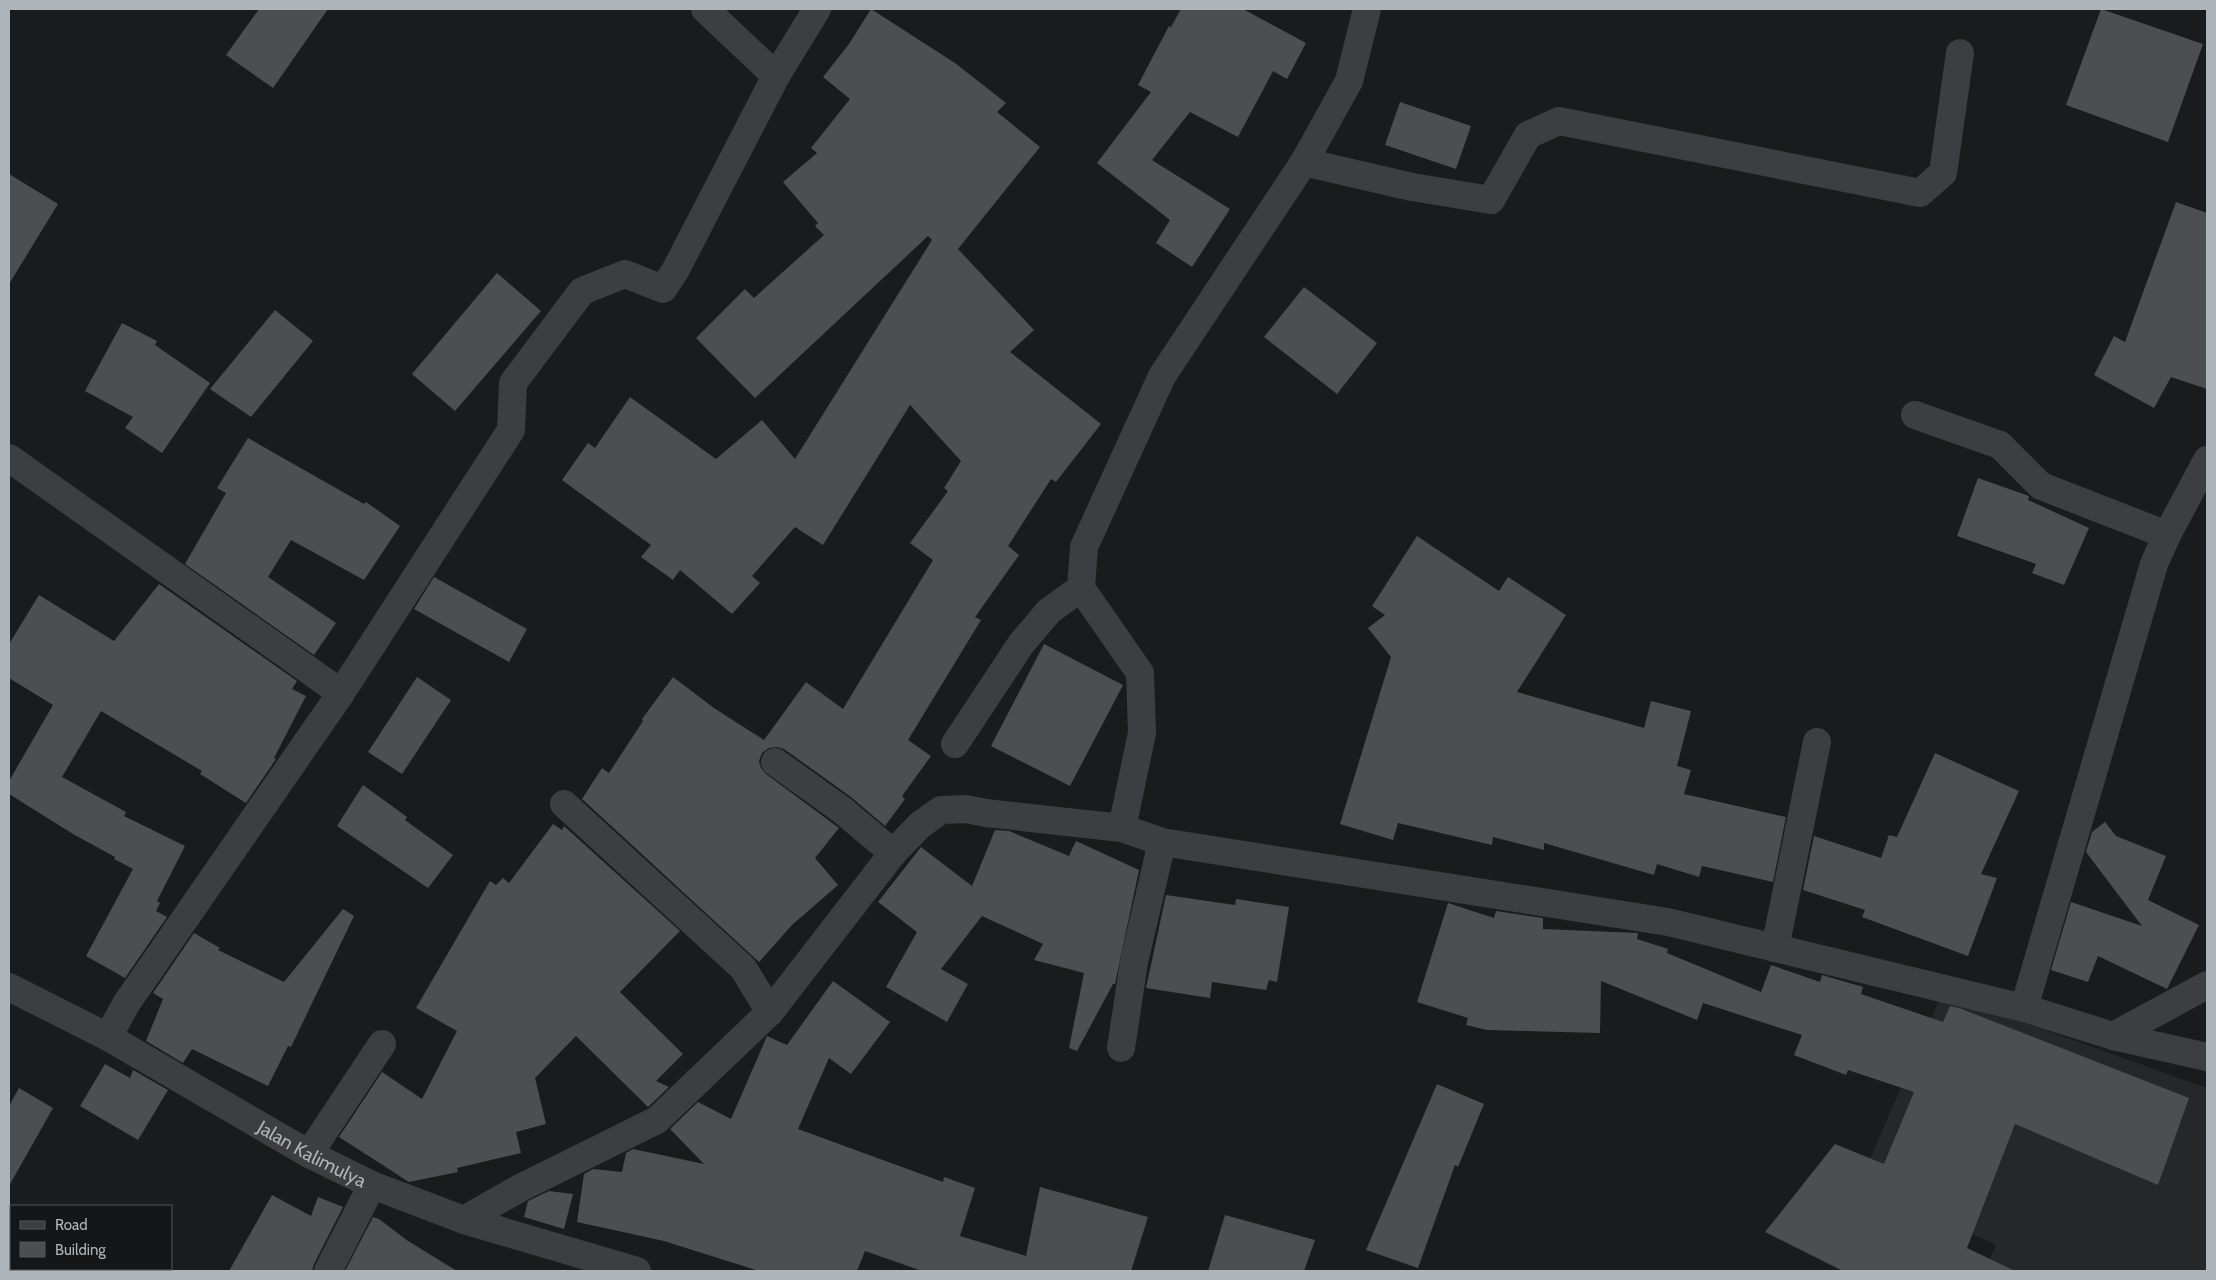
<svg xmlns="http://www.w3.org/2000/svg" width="2216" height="1280" viewBox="0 0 2216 1280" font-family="Cabin,sans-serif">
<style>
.built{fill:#262729}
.building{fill:#4c4e51}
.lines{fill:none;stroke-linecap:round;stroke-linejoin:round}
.minor{stroke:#3c3e41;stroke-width:28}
.labels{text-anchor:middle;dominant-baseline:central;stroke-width:5;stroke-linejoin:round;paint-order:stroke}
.street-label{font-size:19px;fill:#aeb5ba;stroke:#151617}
</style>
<rect width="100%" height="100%" fill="#1a1b1c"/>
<path class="built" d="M 1942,993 L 2207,1088 L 2207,1271 L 1984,1271 L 1996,1245 L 1860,1182 Z"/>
<g class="building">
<path d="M 259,9 L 328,9 L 273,88 L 226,55 Z"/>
<path d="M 871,9 L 955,63 L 1006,103 L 997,112 L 1040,147 L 958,249 L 1034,330 L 1010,352 L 1101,424 L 1056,482 L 1051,479 L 1008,546 L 1019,555 L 975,617 L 981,620 L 908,740 L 931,756 L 902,796 L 905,799 L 885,826 L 851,797 L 784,749 L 777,747 L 769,748 L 762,753 L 759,761 L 761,768 L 766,774 L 839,828 L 815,858 L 838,885 L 792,925 L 759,962 L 582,799 L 602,768 L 609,773 L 643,721 L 642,719 L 673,677 L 714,708 L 764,740 L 806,682 L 843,709 L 933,560 L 910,543 L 948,491 L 944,488 L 961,461 L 910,405 L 823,545 L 795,527 L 752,576 L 760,583 L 732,614 L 680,570 L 673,580 L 641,557 L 651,545 L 562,480 L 588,443 L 595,448 L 630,397 L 716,459 L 762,420 L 795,459 L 932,240 L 928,236 L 755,398 L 696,338 L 745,289 L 754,298 L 824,235 L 815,226 L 818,223 L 783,182 L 817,153 L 811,148 L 850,99 L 823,77 L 849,44 Z"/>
<path d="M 1181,9 L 1243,9 L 1306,43 L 1287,79 L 1273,71 L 1238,137 L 1190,112 L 1152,160 L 1230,209 L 1192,267 L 1156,243 L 1170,220 L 1097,163 L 1151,92 L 1138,85 L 1169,26 L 1171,27 Z"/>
<path d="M 2101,9 L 2203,44 L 2168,142 L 2066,105 Z"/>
<path d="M 1400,102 L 1471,126 L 1456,169 L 1385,145 Z"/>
<path d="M 9,174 L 58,204 L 9,284 Z"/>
<path d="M 2176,202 L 2207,213 L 2207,389 L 2171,377 L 2154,408 L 2094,375 L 2114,336 L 2125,342 Z"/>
<path d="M 497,273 L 541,311 L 455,411 L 412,374 Z"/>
<path d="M 1304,287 L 1377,343 L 1337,394 L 1264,337 Z"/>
<path d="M 275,310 L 313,341 L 251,417 L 210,389 Z"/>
<path d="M 122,323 L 157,341 L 155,345 L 210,383 L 162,453 L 125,428 L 133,417 L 85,391 Z"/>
<path d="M 248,438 L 364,504 L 366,502 L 400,526 L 364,580 L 291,540 L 268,577 L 336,623 L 314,655 L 185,564 L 226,493 L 217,488 Z"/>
<path d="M 1978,478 L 2029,496 L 2028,500 L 2089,528 L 2064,585 L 2032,573 L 2036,564 L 1957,536 Z"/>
<path d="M 1417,536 L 1499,591 L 1508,577 L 1566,615 L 1517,692 L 1644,728 L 1651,701 L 1691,711 L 1677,766 L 1691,770 L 1684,794 L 1786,817 L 1773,882 L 1702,866 L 1699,877 L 1657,864 L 1654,875 L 1544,843 L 1544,850 L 1493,837 L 1492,845 L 1398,823 L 1393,840 L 1340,824 L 1391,657 L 1368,628 L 1385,615 L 1372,606 Z"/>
<path d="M 434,577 L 527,629 L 509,662 L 414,609 Z"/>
<path d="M 159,584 L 297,681 L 292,689 L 306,696 L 274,758 L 276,759 L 246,803 L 200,774 L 202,771 L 101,711 L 62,777 L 126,812 L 124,816 L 185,846 L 157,901 L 160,903 L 156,911 L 167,917 L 125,978 L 86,956 L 133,869 L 114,859 L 115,857 L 73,834 L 9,794 L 9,781 L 53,705 L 9,678 L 9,644 L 39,595 L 114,641 Z"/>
<path d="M 1044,644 L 1123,685 L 1070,786 L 991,746 Z"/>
<path d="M 417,677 L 451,700 L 402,774 L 368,752 Z"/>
<path d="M 1935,753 L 2019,791 L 1981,874 L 1997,878 L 1968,956 L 1862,917 L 1865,910 L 1803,890 L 1814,836 L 1881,858 L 1889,835 L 1897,837 Z"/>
<path d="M 363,785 L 407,817 L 405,820 L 453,855 L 428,888 L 337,826 Z"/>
<path d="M 2105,822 L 2116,836 L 2166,856 L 2148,900 L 2199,925 L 2167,989 L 2098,956 L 2088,982 L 2051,970 L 2071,902 L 2142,926 L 2086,852 L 2092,832 Z"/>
<path d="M 553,824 L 562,830 L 564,826 L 680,931 L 620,992 L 683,1054 L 656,1081 L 669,1087 L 648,1107 L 576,1036 L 535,1078 L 546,1124 L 516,1132 L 521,1153 L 457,1168 L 458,1172 L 409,1182 L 339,1137 L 382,1072 L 422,1099 L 457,1031 L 416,1008 L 490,881 L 496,885 L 503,878 L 509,883 Z"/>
<path d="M 995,830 L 1009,831 L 1069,856 L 1076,841 L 1139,870 L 1115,984 L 1113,984 L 1077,1051 L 1069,1048 L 1084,973 L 1034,960 L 1043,944 L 982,916 L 941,969 L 968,984 L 947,1022 L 886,987 L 917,932 L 878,902 L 921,847 L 972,886 Z"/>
<path d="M 1166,895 L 1235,905 L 1236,899 L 1289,907 L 1277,982 L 1269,980 L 1266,990 L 1212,982 L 1210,998 L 1146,988 Z"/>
<path d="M 1448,903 L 1494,918 L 1496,911 L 1543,918 L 1543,929 L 1638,933 L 1637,939 L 1668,949 L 1667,953 L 1761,992 L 1771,965 L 1820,982 L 1822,975 L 1863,987 L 1861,994 L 1943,1022 L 1950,1006 L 1959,1008 L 2189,1098 L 2158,1185 L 2015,1124 L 1967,1248 L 2015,1271 L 1843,1271 L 1765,1232 L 1835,1144 L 1884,1164 L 1914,1092 L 1848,1070 L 1846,1075 L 1794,1055 L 1802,1035 L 1703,1003 L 1697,1020 L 1601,981 L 1600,1033 L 1487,1030 L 1466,1025 L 1468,1018 L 1417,1002 Z"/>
<path d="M 343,909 L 354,916 L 291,1047 L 288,1046 L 268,1086 L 192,1049 L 183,1063 L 146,1041 L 163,999 L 153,993 L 194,933 L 220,948 L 218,950 L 284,982 Z"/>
<path d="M 833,981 L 890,1022 L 851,1074 L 829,1058 L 798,1129 L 943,1182 L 944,1177 L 975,1188 L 960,1236 L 1026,1256 L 1040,1187 L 1148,1217 L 1131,1271 L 922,1271 L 865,1251 L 857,1271 L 759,1271 L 664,1241 L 577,1222 L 584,1174 L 593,1169 L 622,1172 L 626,1153 L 633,1149 L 704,1164 L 670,1129 L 698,1102 L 731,1119 L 767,1036 L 787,1045 Z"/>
<path d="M 105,1064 L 130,1078 L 133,1070 L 168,1090 L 138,1140 L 80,1106 Z"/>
<path d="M 1437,1084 L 1484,1104 L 1458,1167 L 1455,1165 L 1418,1268 L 1366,1250 Z"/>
<path d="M 19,1088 L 53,1108 L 9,1186 L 9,1106 Z"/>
<path d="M 549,1191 L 573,1194 L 564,1229 L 524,1217 L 528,1201 Z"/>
<path d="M 272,1195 L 311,1216 L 318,1197 L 343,1207 L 314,1264 L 312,1271 L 229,1271 Z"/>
<path d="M 1225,1215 L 1315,1240 L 1304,1271 L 1208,1271 Z"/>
<path d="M 373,1217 L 379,1219 L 408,1241 L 457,1271 L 345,1271 Z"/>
</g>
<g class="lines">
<g class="minor">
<path d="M 705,9 L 776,76"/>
<path d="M 1304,162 L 1412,187 L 1491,200 L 1528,135 L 1559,121 L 1920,193 L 1943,173 L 1960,53"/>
<path d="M 1915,415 L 2000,445 L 2041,486 L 2167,535"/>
<path d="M 9,458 L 341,693"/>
<path d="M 955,744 L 1021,644 L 1049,611 L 1081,588"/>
<path d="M 775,762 L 842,810 L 893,853"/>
<path d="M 564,804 L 743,968 L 770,1012"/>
<path d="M 1122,828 L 1142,733 L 1140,673 L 1081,588 L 1084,547 L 1162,376 L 1304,162 L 1349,81 L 1367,9"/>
<path d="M 1775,948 L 1817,742"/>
<path id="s1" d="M 9,987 L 108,1037 L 309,1154 L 372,1185 L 464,1220 L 637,1271"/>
<path d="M 2024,1008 L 2154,564 L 2167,535 L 2207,460"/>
<path d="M 2113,1036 L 2207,985"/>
<path d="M 108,1037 L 126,1004 L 341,693 L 511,430 L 513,383 L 582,291 L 625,274 L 663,289 L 675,271 L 776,76 L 817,9"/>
<path d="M 1121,1048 L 1134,962 L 1162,842"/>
<path d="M 309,1154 L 382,1044"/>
<path d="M 464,1220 L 520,1188 L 657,1120 L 770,1012 L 893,853 L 920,825 L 941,810 L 966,809 L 986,813 L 1122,828 L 1162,842 L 1668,922 L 2024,1008 L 2113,1036 L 2207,1057"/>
<path d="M 328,1271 L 372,1185"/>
</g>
</g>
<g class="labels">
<g class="street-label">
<text stroke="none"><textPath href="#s1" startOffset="346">Jalan Kalimulya</textPath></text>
</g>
</g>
<rect width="2216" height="1280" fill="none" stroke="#aeb5ba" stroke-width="20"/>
<rect x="10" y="1205" width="162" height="65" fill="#151617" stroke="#525658"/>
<rect x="20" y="1221" width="25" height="8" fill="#3c3e41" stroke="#525658"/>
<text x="55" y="1230" font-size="15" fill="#aeb5ba">Road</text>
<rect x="20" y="1242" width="25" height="15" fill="#4c4e51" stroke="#525658"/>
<text x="55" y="1255" font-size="15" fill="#aeb5ba">Building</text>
</svg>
